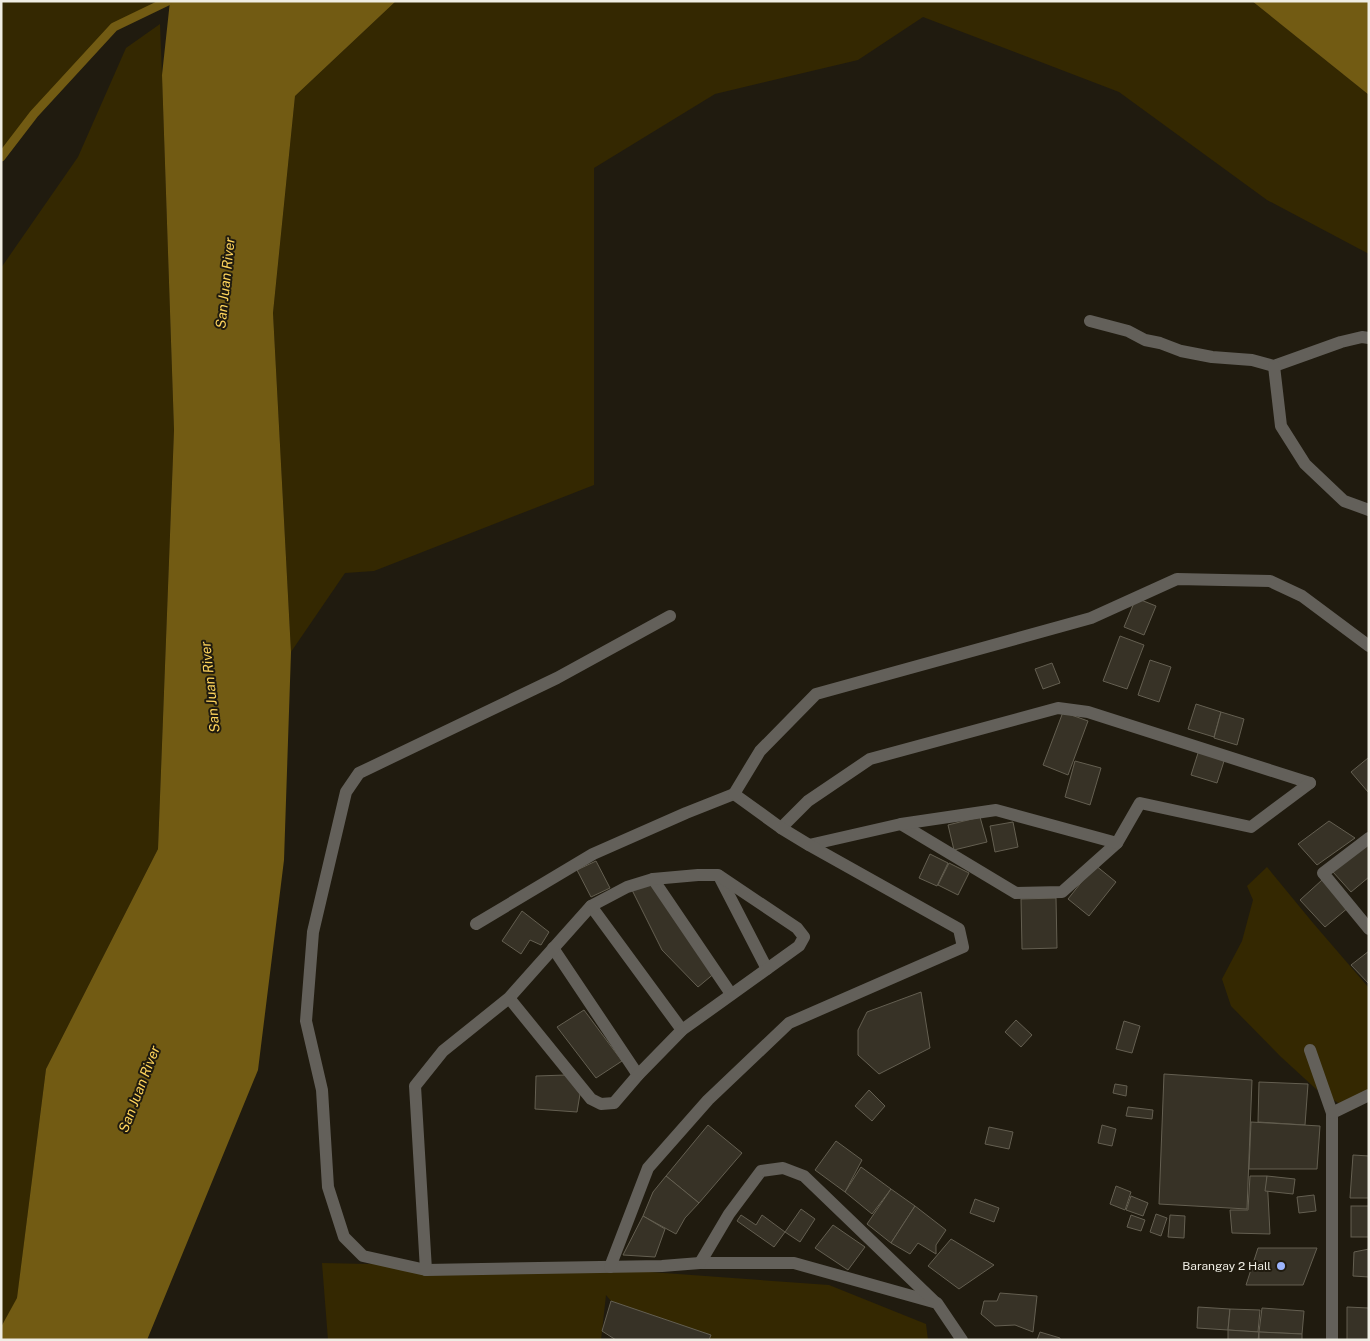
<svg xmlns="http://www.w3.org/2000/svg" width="1370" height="1341" viewBox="0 0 1370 1341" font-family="'Public Sans',sans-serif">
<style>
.green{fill:#342801}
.water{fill:#725b13}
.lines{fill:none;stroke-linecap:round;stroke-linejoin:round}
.stream{stroke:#725b13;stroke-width:9}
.building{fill:#373226;stroke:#645f51}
.minor{stroke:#63605a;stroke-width:12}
.poi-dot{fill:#9cb4fd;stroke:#201b0f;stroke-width:2}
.labels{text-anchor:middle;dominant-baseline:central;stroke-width:4;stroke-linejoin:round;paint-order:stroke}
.poi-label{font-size:12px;fill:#efede4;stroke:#201b0f;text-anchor:end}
.water-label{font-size:14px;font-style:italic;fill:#fed45c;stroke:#201b0f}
</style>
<rect width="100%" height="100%" fill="#201b0f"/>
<g class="green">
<path d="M 1,1 L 168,1 L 114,27 L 34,114 L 1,157 Z"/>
<path d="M 396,1 L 1252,1 L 1369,95 L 1369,254 L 1267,200 L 1119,92 L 923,17 L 858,60 L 715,94 L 594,168 L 594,485 L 374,571 L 345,573 L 291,652 L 273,313 L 295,96 Z"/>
<path d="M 160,24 L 162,75 L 174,430 L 158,849 L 46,1069 L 17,1299 L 1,1327 L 1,268 L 78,157 L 126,48 Z"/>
<path d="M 1267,867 L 1313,923 L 1369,988 L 1369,1099 L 1351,1111 L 1316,1089 L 1280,1056 L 1231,1006 L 1222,979 L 1242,941 L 1253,900 L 1247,886 Z"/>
<path d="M 322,1263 L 609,1269 L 829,1285 L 926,1324 L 928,1340 L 709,1340 L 710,1335 L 611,1301 L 606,1295 L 601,1340 L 328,1340 Z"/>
</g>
<g class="water">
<path d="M 170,1 L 396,1 L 295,96 L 273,313 L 291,652 L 284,860 L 258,1070 L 147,1340 L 1,1340 L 1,1327 L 17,1298 L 46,1069 L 158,849 L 174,430 L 162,75 Z"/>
<path d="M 1252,1 L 1369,1 L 1369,95 Z"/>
</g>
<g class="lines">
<path class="stream" d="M 1,157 L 34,114 L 114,27 L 168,1"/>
</g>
<g class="building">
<path d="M 1136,598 L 1156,606 L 1144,635 L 1124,627 Z"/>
<path d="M 1120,636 L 1144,645 L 1127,689 L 1103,681 Z"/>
<path d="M 1150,660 L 1171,667 L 1159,702 L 1138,695 Z"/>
<path d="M 1052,663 L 1060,683 L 1043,689 L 1035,669 Z"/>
<path d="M 1196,704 L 1221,712 L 1214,737 L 1188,729 Z"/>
<path d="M 1063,712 L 1088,721 L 1068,775 L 1043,765 Z"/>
<path d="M 1221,712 L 1244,719 L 1237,745 L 1214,738 Z"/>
<path d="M 1199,750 L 1225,758 L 1217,783 L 1191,775 Z"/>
<path d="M 1368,758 L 1369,760 L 1368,792 L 1351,772 Z"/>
<path d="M 1075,761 L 1101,768 L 1090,805 L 1065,797 Z"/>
<path d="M 980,817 L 987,842 L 954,850 L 948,825 Z"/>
<path d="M 1329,821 L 1355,838 L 1317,865 L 1298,844 Z"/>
<path d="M 1013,822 L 1018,847 L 995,852 L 990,826 Z"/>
<path d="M 1369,842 L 1369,877 L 1351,892 L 1333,872 Z"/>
<path d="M 930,854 L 948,863 L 937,886 L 919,878 Z"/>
<path d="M 596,861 L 610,888 L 591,897 L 577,870 Z"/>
<path d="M 949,863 L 969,873 L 958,895 L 938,885 Z"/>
<path d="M 1095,865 L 1116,882 L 1089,916 L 1068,899 Z"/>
<path d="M 1322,880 L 1349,907 L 1325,927 L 1300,900 Z"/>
<path d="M 652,885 L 716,972 L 698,987 L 662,950 L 631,888 Z"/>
<path d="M 1056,898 L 1057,948 L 1022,949 L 1021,899 Z"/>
<path d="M 522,911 L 549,932 L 541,945 L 530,940 L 521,954 L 502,941 Z"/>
<path d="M 1369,951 L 1369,984 L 1351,965 Z"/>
<path d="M 921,992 L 930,1048 L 879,1074 L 858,1055 L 858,1030 L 867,1012 Z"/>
<path d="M 584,1010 L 622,1061 L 596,1078 L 557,1027 Z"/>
<path d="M 1016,1020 L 1032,1035 L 1021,1047 L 1005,1032 Z"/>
<path d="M 1124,1021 L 1140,1026 L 1132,1053 L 1116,1049 Z"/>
<path d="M 1164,1074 L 1252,1080 L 1247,1209 L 1159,1204 Z"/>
<path d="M 566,1075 L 580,1094 L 577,1112 L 535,1109 L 536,1076 Z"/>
<path d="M 1259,1082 L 1308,1084 L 1305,1125 L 1258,1122 Z"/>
<path d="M 1115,1084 L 1127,1086 L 1126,1096 L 1113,1093 Z"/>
<path d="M 869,1090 L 885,1106 L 872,1121 L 855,1106 Z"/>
<path d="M 1128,1107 L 1153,1110 L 1152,1119 L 1126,1116 Z"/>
<path d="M 1251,1122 L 1320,1126 L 1317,1169 L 1249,1169 Z"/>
<path d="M 708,1125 L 742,1153 L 699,1203 L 666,1176 Z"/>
<path d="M 1102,1125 L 1116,1129 L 1112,1146 L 1098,1143 Z"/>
<path d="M 989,1127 L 1013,1132 L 1009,1149 L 985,1144 Z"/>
<path d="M 836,1141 L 862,1160 L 845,1192 L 815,1170 Z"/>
<path d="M 1353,1155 L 1369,1156 L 1369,1198 L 1350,1198 Z"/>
<path d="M 861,1167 L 891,1189 L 872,1214 L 845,1192 Z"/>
<path d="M 666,1176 L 699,1203 L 685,1218 L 676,1234 L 643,1216 L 653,1192 Z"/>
<path d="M 1250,1176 L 1267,1176 L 1270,1234 L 1232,1233 L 1230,1210 L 1248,1210 Z"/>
<path d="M 1267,1176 L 1295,1179 L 1293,1194 L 1265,1191 Z"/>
<path d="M 1116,1186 L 1131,1192 L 1125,1210 L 1110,1204 Z"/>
<path d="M 891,1189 L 915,1206 L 891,1243 L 867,1224 Z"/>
<path d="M 1314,1195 L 1316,1211 L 1299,1213 L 1297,1197 Z"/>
<path d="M 1131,1196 L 1148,1203 L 1143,1216 L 1126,1210 Z"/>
<path d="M 975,1199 L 999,1208 L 994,1222 L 970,1213 Z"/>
<path d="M 915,1206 L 946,1230 L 936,1245 L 936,1254 L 918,1243 L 910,1254 L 891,1243 Z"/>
<rect x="1351" y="1206" width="18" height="31"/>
<path d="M 801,1209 L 815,1219 L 800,1242 L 785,1232 Z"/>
<path d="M 1156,1214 L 1167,1218 L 1161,1236 L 1150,1232 Z"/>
<path d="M 741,1215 L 756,1225 L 762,1215 L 785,1232 L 774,1247 L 737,1221 Z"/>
<path d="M 1131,1215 L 1145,1220 L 1141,1231 L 1127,1227 Z"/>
<path d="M 1170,1215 L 1185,1216 L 1184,1238 L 1168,1237 Z"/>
<path d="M 643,1216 L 665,1229 L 655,1257 L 623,1255 Z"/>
<path d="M 833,1225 L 865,1247 L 848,1270 L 815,1248 Z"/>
<path d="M 951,1239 L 994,1265 L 959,1289 L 928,1266 Z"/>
<path d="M 1258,1248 L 1317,1248 L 1303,1285 L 1246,1285 Z"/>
<path d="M 1369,1249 L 1369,1277 L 1353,1276 L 1354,1252 Z"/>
<path d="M 1000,1293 L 1037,1296 L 1033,1332 L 1015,1325 L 995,1326 L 981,1314 L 984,1301 L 997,1301 Z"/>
<path d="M 611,1301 L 711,1335 L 709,1340 L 616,1340 L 602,1331 Z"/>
<path d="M 1198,1307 L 1230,1309 L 1228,1330 L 1197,1328 Z"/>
<path d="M 1347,1307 L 1369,1308 L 1369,1340 L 1347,1340 Z"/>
<path d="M 1262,1308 L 1304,1311 L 1302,1334 L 1259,1332 Z"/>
<path d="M 1230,1309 L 1260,1310 L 1258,1332 L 1228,1330 Z"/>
<path d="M 1228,1330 L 1259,1332 L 1258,1340 L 1228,1340 Z"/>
<path d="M 1040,1332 L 1060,1338 L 1060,1340 L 1037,1340 Z"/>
<path d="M 1259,1332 L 1302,1334 L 1302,1340 L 1259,1340 Z"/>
</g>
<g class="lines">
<g class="minor">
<path d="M 1090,321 L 1128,331 L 1145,340 L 1160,343 L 1181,351 L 1212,357 L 1252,360 L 1274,366 L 1341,342 L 1362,337 L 1369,338"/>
<path d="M 1274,366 L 1281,426 L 1305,464 L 1344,501 L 1369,510"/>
<path d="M 670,616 L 557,678 L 359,773 L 346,792 L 313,932 L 306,1021 L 322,1090 L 328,1187 L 344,1237 L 363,1256 L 426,1270 L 662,1266 L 700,1263 L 794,1263 L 937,1303 L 962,1340"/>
<path d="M 901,824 L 1016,893 L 1062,892 L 1117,843"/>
<path d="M 781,828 L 808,801 L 870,759 L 1058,708 L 1088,712 L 1310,783"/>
<path d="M 1369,838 L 1323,873 L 1369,929"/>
<path d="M 809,845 L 901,824 L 996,810 L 1117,843 L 1140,803 L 1251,827 L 1310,783"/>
<path d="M 719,876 L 767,969"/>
<path d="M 653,879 L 731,994"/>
<path d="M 591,906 L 682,1030"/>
<path d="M 476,924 L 593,854 L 686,813 L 734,794"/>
<path d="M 553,948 L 638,1075"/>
<path d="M 1310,1050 L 1332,1113 L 1332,1340"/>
<path d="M 1332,1113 L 1369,1095"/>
<path d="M 700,1263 L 729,1214 L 761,1171 L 783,1168 L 804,1176 L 935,1302"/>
<path d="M 610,1267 L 648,1168 L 708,1100 L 789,1023 L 963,947 L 959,929 L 809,845 L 781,828 L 734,794 L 760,751 L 816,694 L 1091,618 L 1177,579 L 1270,581 L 1302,596 L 1369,646"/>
<path d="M 426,1270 L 415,1086 L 443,1051 L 509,998 L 591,906 L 627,887 L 653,879 L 698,875 L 718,875 L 797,928 L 804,937 L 799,946 L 682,1030 L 638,1075 L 614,1103 L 601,1104 L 591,1099 L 509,998"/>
</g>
</g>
<circle class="poi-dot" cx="1281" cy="1266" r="5"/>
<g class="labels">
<g class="poi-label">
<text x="1271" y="1266">Barangay 2 Hall</text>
</g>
<g class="water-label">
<text transform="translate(225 283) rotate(-84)">San Juan River</text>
<text transform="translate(210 687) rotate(-96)">San Juan River</text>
<text transform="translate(139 1089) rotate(-69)">San Juan River</text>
</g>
</g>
<rect width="1370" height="1341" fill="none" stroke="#efede4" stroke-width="5"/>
</svg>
